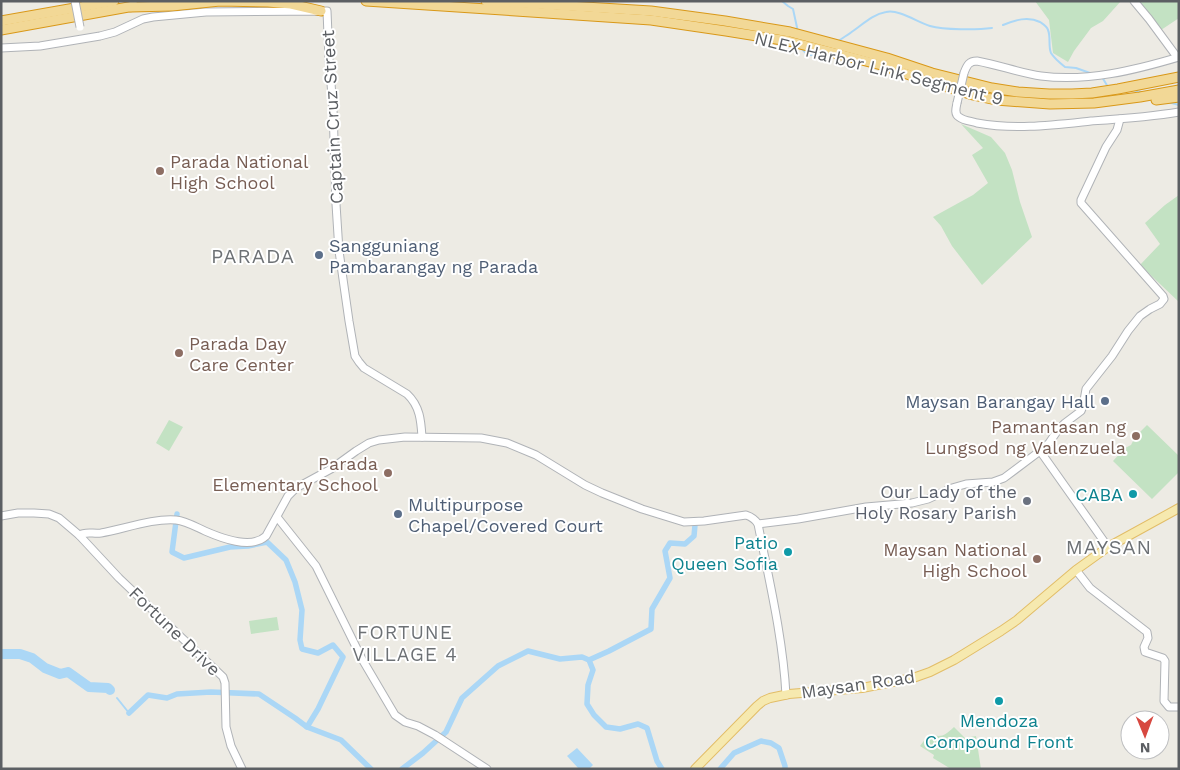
<svg xmlns="http://www.w3.org/2000/svg" width="1180" height="770" viewBox="0 0 1180 770" font-family="'Work Sans',sans-serif">
<style>
.green{fill:#c3e2c3}
.water{fill:#abd7f6}
.lines{fill:none;stroke-linecap:round;stroke-linejoin:round}
.stream{stroke:#abd7f6;stroke-width:2}
.canal{stroke:#abd7f6;stroke-width:5.5}
.river{stroke:#abd7f6;stroke-width:10}
.secondary-casing{stroke:#b0b3b7;stroke-width:9}
.primary-casing{stroke:#e2bd67;stroke-width:10}
.highway-casing{stroke:#d99818;stroke-width:11}
.secondary{stroke:#fff;stroke-width:7}
.primary{stroke:#f6e9af;stroke-width:8}
.highway{stroke:#f2d896;stroke-width:9}
.secondary-bridge-casing{stroke:#b0b3b7;stroke-width:9;stroke-linecap:butt}
.secondary-bridge{stroke:#fff;stroke-width:7}
.education-dot{fill:#8d6e63;stroke:#fff;stroke-width:2}
.service-dot{fill:#5c6f8a;stroke:#fff;stroke-width:2}
.culture-dot{fill:#0f9aa8;stroke:#fff;stroke-width:2}
.worship-dot{fill:#6b7280;stroke:#fff;stroke-width:2}
.labels{text-anchor:middle;dominant-baseline:central;stroke-width:4;stroke-linejoin:round;paint-order:stroke}
.street-label{font-size:18px;fill:#5c5f63;stroke:#fff}
.education-label{font-size:18px;fill:#785e54;stroke:#fff;text-anchor:end}
.service-label{font-size:18px;fill:#4e5e75;stroke:#fff;text-anchor:start}
.worship-label{font-size:18px;fill:#5b616d;stroke:#fff;text-anchor:end}
.culture-label{font-size:18px;fill:#0d838f;stroke:#fff;text-anchor:end}
.neighbourhood-label{font-size:19px;letter-spacing:1px;fill:#6d7175;stroke:#fff}
.quarter-label{font-size:20px;letter-spacing:1px;fill:#6d7175;stroke:#fff}
</style>
<rect width="100%" height="100%" fill="#edebe4"/>
<g class="green">
<path d="M 1035,1 L 1121,1 L 1103,21 L 1091,28 L 1074,51 L 1068,62 L 1053,53 L 1049,20 Z"/>
<path d="M 1138,1 L 1179,1 L 1179,18 L 1161,30 Z"/>
<path d="M 961,124 L 991,137 L 1005,153 L 1012,170 L 1020,202 L 1032,237 L 982,285 L 952,246 L 941,226 L 933,217 L 973,195 L 988,183 L 972,155 L 983,148 Z"/>
<path d="M 1179,195 L 1179,302 L 1140,265 L 1160,244 L 1145,223 L 1165,205 Z"/>
<path d="M 169,420 L 183,427 L 169,451 L 156,443 Z"/>
<path d="M 1147,425 L 1179,456 L 1179,472 L 1152,499 L 1113,461 L 1125,448 L 1131,445 L 1135,437 Z"/>
<path d="M 277,617 L 279,630 L 251,634 L 249,621 Z"/>
<path d="M 954,727 L 965,738 L 976,736 L 981,769 L 951,769 L 933,758 L 934,755 L 920,746 L 929,734 C 942,738 944,736 954,727 Z"/>
</g>
<path class="water" d="M 577,748 L 593,765 L 589,769 L 579,769 L 567,756 Z"/>
<g class="lines">
<g class="stream">
<path d="M 782,1 L 788,6 L 793,9 L 798,32"/>
<path d="M 1003,25 C 1015,20 1028,16 1040,22 C 1043,24 1047,26 1048,30 C 1051,37 1048,46 1051,53 C 1054,58 1060,63 1065,67 L 1076,68 L 1090,73"/>
<path d="M 837,42 C 842,38 848,35 853,31 C 863,24 873,14 886,12 C 899,9 917,22 930,26 C 944,30 977,30 992,28"/>
<path d="M 801,48 C 808,57 810,56 821,53"/>
<path d="M 1102,77 L 1108,87"/>
<path d="M 1133,90 L 1145,93"/>
<path d="M 1168,102 L 1179,105"/>
<path d="M 117,698 L 129,713"/>
</g>
<g class="canal">
<path d="M 177,514 L 172,552 L 184,558 L 230,547 L 248,546 L 267,542 L 286,560 L 295,582 L 302,610 L 300,640 L 302,649 L 318,653 L 333,645 L 343,657 L 318,709 L 307,727"/>
<path d="M 589,660 L 609,651 L 651,629 L 652,609 L 670,578 L 665,551 L 670,543 L 685,544 L 694,536 L 695,525"/>
<path d="M 129,713 L 148,695 L 167,698 L 177,694 L 211,692 L 259,694 L 295,718 L 307,727 L 341,740 L 371,769"/>
<path d="M 402,769 L 423,753 L 446,732 L 462,698 L 498,666 L 528,651 L 560,659 L 582,657 L 589,660 L 593,670 L 588,685 L 587,704 L 594,715 L 606,727 L 620,729 L 638,724 L 647,728 L 657,761 L 662,769"/>
<path d="M 720,769 L 734,753 L 761,741 L 771,743 L 779,748 L 785,766 L 785,769"/>
</g>
<path class="river" d="M 1,654 L 20,654 L 32,658 L 45,668 L 60,674 L 68,672 L 89,687 L 108,688 L 110,690"/>
<defs>
<g id="secondary">
<path d="M 1134,1 L 1149,19 L 1177,57"/>
<path d="M 1,48 L 40,46 L 100,36 L 115,32 L 143,19 L 153,17 L 206,12 L 327,11 L 329,59 L 333,108 L 336,204 L 339,251 L 349,321 L 355,356 L 359,362 L 364,368 L 407,394 C 420,406 421,421 422,437"/>
<path d="M 964,73 C 967,65 969,61 977,61 C 999,65 1020,73 1041,76 C 1088,82 1135,70 1179,57"/>
<path d="M 957,103 C 956,108 954,114 959,117 C 964,121 971,121 977,123 C 1015,130 1053,125 1091,121 C 1120,119 1150,117 1179,112"/>
<path d="M 1040,451 L 1108,547"/>
<path d="M 1,516 L 18,513 L 34,513 L 49,514 L 59,518 L 79,535 L 119,578 L 223,677 L 225,683 L 226,727 L 231,746 L 242,769"/>
<path d="M 277,517 L 316,566 L 362,659 L 395,715 L 405,722 L 418,726 L 435,735 L 487,769"/>
<path d="M 758,524 L 798,519 L 866,507 L 912,503 L 928,499 L 952,488 L 966,484 L 993,482 L 1004,478 L 1040,451 L 1049,443 L 1058,430 L 1065,423 L 1081,411 L 1083,406 L 1086,389 L 1112,356 L 1128,331 L 1140,316 L 1150,309 L 1160,304 L 1164,299 L 1163,296 L 1081,203 L 1081,200 L 1106,147 L 1117,130 L 1120,119"/>
<path d="M 79,535 C 86,531 93,534 101,533 C 124,529 153,518 176,520 C 186,521 196,527 205,531 C 221,538 251,550 266,536 L 288,496 L 296,488 L 331,469 L 356,451 L 369,443 L 379,440 L 405,437 L 481,438 L 507,443 L 536,455 L 585,485 L 602,493 L 642,509 L 684,522 L 704,521 L 746,515 C 752,517 755,519 758,524 C 769,580 783,638 786,695"/>
<path d="M 1076,570 L 1090,588 L 1147,632 L 1148,638 L 1144,647 L 1145,652 L 1163,658 L 1165,661 L 1164,701 L 1169,707 L 1179,707"/>
</g>
<path id="primary" d="M 695,769 L 757,706 L 763,701 L 770,698 L 789,694 L 862,688 L 913,678 L 930,672 L 954,660 L 1001,631 L 1017,620 L 1076,570 L 1108,547 L 1179,508"/>
<g id="highway">
<path d="M 366,1 L 651,20 L 726,31 L 788,41 L 885,66 L 921,79 L 973,95 L 996,100 L 1050,104 L 1094,103 L 1140,97 L 1179,90"/>
<path d="M 486,1 L 651,11 L 725,21 L 790,32 L 887,58 L 932,73 L 992,88 L 1018,92 L 1049,94 L 1072,94 L 1092,93 L 1118,89 L 1179,77"/>
<path d="M 131,7 L 172,6 L 220,1 L 268,2 L 291,4 L 321,11"/>
<path d="M 1,21 L 114,1"/>
<path d="M 1,30 L 134,6"/>
<path d="M 1156,100 L 1179,97"/>
</g>
</defs>
<use href="#secondary" class="secondary-casing"/>
<use href="#primary" class="primary-casing"/>
<use href="#highway" class="highway-casing"/>
<use href="#secondary" class="secondary"/>
<use href="#primary" class="primary"/>
<use href="#highway" class="highway"/>
<defs>
<g id="secondary-bridge">
<path d="M 75,1 L 80,27"/>
<path d="M 957,103 L 964,73"/>
</g>
</defs>
<use href="#secondary-bridge" class="secondary-bridge-casing"/>
<use href="#secondary-bridge" class="secondary-bridge"/>
</g>
<g class="education-dot">
<circle cx="160" cy="171" r="5"/>
<circle cx="179" cy="353" r="5"/>
<circle cx="1136" cy="436" r="5"/>
<circle cx="388" cy="473" r="5"/>
<circle cx="1037" cy="559" r="5"/>
</g>
<g class="service-dot">
<circle cx="319" cy="255" r="5"/>
<circle cx="1105" cy="401" r="5"/>
<circle cx="398" cy="514" r="5"/>
</g>
<g class="culture-dot">
<circle cx="1133" cy="494" r="5"/>
<circle cx="788" cy="552" r="5"/>
<circle cx="999" cy="701" r="5"/>
</g>
<circle class="worship-dot" cx="1027" cy="501" r="5"/>
<g class="labels">
<g class="street-label">
<text transform="translate(879 68) rotate(14)">NLEX Harbor Link Segment 9</text>
<text transform="translate(332 117) rotate(-93)">Captain Cruz Street</text>
<text transform="translate(175 631) rotate(44)">Fortune Drive</text>
<text transform="translate(858 684) rotate(-8)">Maysan Road</text>
</g>
<g class="education-label">
<text x="170" y="161" text-anchor="start">Parada National<tspan x="170" dy="21">High School</tspan></text>
<text x="189" y="343" text-anchor="start">Parada Day<tspan x="189" dy="21">Care Center</tspan></text>
<text x="1126" y="426">Pamantasan ng<tspan x="1126" dy="21">Lungsod ng Valenzuela</tspan></text>
<text x="378" y="463">Parada<tspan x="378" dy="21">Elementary School</tspan></text>
<text x="1027" y="549">Maysan National<tspan x="1027" dy="21">High School</tspan></text>
</g>
<g class="service-label">
<text x="329" y="245">Sangguniang<tspan x="329" dy="21">Pambarangay ng Parada</tspan></text>
<text x="1095" y="401" text-anchor="end">Maysan Barangay Hall</text>
<text x="408" y="504">Multipurpose<tspan x="408" dy="21">Chapel/Covered Court</tspan></text>
</g>
<g class="worship-label">
<text x="1017" y="491">Our Lady of the<tspan x="1017" dy="21">Holy Rosary Parish</tspan></text>
</g>
<g class="culture-label">
<text x="1123" y="494">CABA</text>
<text x="778" y="542">Patio<tspan x="778" dy="21">Queen Sofia</tspan></text>
<text x="999" y="720" text-anchor="middle">Mendoza<tspan x="999" dy="21">Compound Front</tspan></text>
</g>
<g class="neighbourhood-label">
<text x="405" y="632">FORTUNE<tspan x="405" dy="22">VILLAGE 4</tspan></text>
</g>
<g class="quarter-label">
<text x="253" y="256">PARADA</text>
<text x="1109" y="547">MAYSAN</text>
</g>
</g>
<rect width="1180" height="770" fill="none" stroke="#5c5f63" stroke-width="5"/>
<g transform="translate(1145 735) rotate(179)"><circle r="24" fill="#ffffff" stroke="#bebfc1"/>
<path d="M0-4L9 19L0 12L-9 19Z" fill="#d74840"/>
<text y="-8" font-size="14" font-weight="bold" text-anchor="middle" fill="#5c5f63">N</text>
</g>
</svg>
